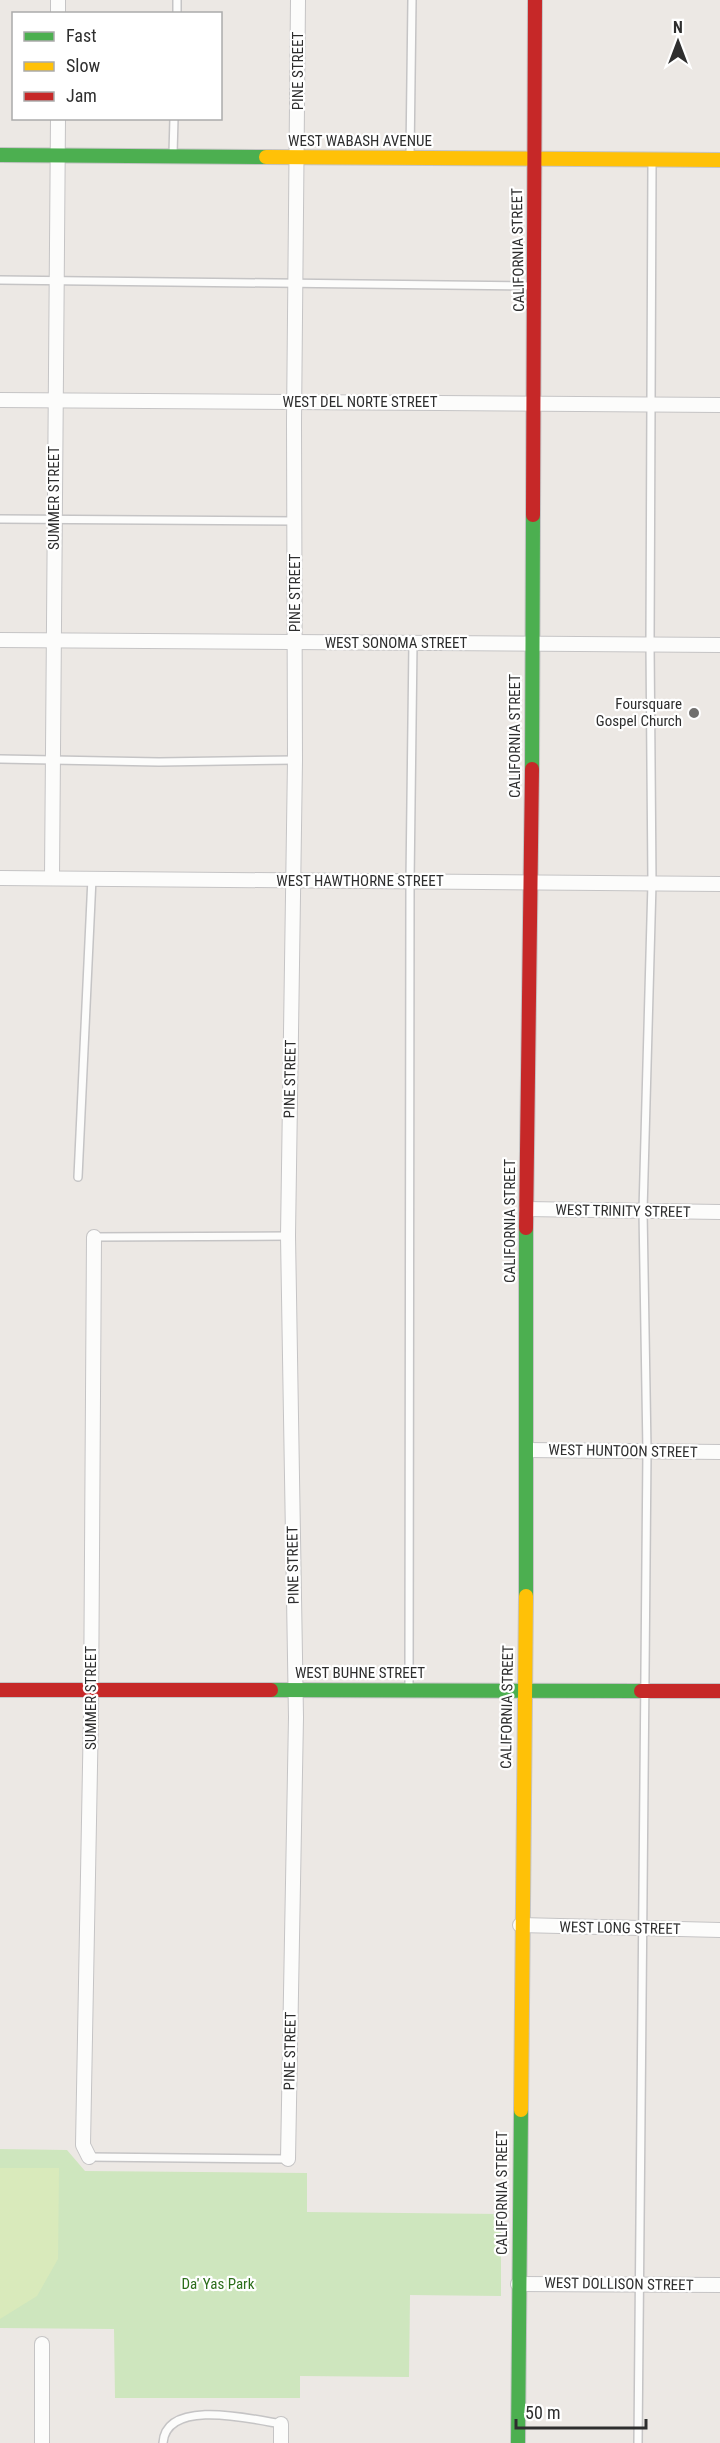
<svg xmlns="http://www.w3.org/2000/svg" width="720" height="2443" viewBox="0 0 720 2443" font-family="'Roboto Condensed',sans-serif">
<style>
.green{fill:#cee6be}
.pitch{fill:#d9eabb}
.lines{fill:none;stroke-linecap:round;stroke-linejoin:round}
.lane-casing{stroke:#c5c4c5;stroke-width:10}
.street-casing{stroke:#c5c4c5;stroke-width:16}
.fast-casing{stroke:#c5c4c5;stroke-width:16}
.slow-casing{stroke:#c5c4c5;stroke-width:16}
.jam-casing{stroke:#c5c4c5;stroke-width:16}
.lane{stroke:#fcfcfb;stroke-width:7}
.street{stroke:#fcfcfb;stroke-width:14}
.fast{stroke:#4caf50;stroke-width:14}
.slow{stroke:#ffc107;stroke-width:14}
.jam{stroke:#c62828;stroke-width:14}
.poi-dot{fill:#706f6e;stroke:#fff;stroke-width:2}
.labels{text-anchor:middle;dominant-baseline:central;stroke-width:4.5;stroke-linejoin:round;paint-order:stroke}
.street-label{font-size:15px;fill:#2e2e2e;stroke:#fff}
.poi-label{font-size:15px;fill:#2e2e2e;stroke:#fff;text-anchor:end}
.park-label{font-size:15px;fill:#2c6e1b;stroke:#fff}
</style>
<rect width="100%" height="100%" fill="#ece8e4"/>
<path class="green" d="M 0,2149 L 67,2150 L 85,2171 L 307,2173 L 307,2212 L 501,2214 L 501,2296 L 410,2295 L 409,2377 L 300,2376 L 300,2398 L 115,2398 L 114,2329 L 0,2328 Z"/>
<path class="pitch" d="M 0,2168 L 59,2168 L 58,2259 L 37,2296 L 0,2319 Z"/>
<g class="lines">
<defs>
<g id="lane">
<path d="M 177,14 L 177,0"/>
<path d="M 173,154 L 174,118"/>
<path d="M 410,156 L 412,0"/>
<path d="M 0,280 L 533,286"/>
<path d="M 0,519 L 296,521"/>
<path d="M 0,759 L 159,762 L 295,760"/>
<path d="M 78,1177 L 92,878"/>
<path d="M 94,1237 L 288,1236"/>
<path d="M 409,1690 L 410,882 L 413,643"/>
<path d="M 89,2157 L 288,2159"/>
<path d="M 163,2443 C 166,2398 252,2419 281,2424"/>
<path d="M 638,2443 L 647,1451 L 643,1211 L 652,883 L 650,644 L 652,163"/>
</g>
<g id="street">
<path d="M 58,14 L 58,0"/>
<path d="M 0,400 L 720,405"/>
<path d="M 0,640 L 720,645"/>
<path d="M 0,878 L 720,884"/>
<path d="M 52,878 L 58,118"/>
<path d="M 526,1209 L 720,1212"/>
<path d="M 527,1450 L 720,1452"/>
<path d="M 520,1925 L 720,1930"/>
<path d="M 89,2157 L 83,2145 L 91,1713 L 94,1237"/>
<path d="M 288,2159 L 296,1717 L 288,1236 L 295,760 L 294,423 L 298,0"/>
<path d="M 518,2284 L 720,2285"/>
<path d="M 42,2443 L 42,2344"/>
<path d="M 281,2443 L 281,2424"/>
</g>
<g id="fast">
<path d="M 0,155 L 266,157"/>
<path d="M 532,769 L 533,515"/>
<path d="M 526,1596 L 526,1228"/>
<path d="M 271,1690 L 641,1691"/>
<path d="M 518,2443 L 521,2110"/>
</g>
<g id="slow">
<path d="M 266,157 L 720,160"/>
<path d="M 521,2110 L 526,1596"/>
</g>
<g id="jam">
<path d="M 533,515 L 535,0"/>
<path d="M 526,1228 L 532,769"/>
<path d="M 0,1690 L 271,1690"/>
<path d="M 641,1691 L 720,1691"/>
</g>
</defs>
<use href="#lane" class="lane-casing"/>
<use href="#street" class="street-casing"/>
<use href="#fast" class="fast-casing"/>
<use href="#slow" class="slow-casing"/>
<use href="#jam" class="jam-casing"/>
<use href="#lane" class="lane"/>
<use href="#street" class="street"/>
<use href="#fast" class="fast"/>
<use href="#slow" class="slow"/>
<use href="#jam" class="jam"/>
</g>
<circle class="poi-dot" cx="694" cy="713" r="6"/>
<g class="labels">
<g class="street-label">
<text transform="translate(298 71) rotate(-90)">PINE STREET</text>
<text x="360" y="141">WEST WABASH AVENUE</text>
<text transform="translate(518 250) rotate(-91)">CALIFORNIA STREET</text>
<text x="360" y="402">WEST DEL NORTE STREET</text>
<text transform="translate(54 498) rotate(-90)">SUMMER STREET</text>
<text transform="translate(295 593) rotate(-90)">PINE STREET</text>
<text x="396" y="643">WEST SONOMA STREET</text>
<text transform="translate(515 736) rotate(-90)">CALIFORNIA STREET</text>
<text x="360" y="881">WEST HAWTHORNE STREET</text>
<text transform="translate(290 1079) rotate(-89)">PINE STREET</text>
<text transform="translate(623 1211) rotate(1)">WEST TRINITY STREET</text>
<text transform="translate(510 1221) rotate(-90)">CALIFORNIA STREET</text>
<text transform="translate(623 1451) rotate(1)">WEST HUNTOON STREET</text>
<text transform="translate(293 1565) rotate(-91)">PINE STREET</text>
<text x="360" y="1673">WEST BUHNE STREET</text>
<text transform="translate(91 1698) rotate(-90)">SUMMER STREET</text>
<text transform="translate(507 1707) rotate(-89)">CALIFORNIA STREET</text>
<text transform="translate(620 1928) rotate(1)">WEST LONG STREET</text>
<text transform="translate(290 2051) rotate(-89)">PINE STREET</text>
<text transform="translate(502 2193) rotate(-90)">CALIFORNIA STREET</text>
<text transform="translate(619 2284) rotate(1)">WEST DOLLISON STREET</text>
</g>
<g class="poi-label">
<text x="682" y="704">Foursquare<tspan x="682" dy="17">Gospel Church</tspan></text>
</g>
<g class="park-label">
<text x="218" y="2284">Da' Yas Park</text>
</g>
</g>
<rect x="12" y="12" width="210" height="108" fill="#ffffff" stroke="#ababab" stroke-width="1.5"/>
<rect x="24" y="32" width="30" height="9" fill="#4caf50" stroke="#ababab" stroke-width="1.5"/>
<text x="66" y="42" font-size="18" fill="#2e2e2e">Fast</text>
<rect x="24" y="62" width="30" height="9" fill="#ffc107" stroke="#ababab" stroke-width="1.5"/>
<text x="66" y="72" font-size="18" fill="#2e2e2e">Slow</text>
<rect x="24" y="92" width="30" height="9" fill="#c62828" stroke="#ababab" stroke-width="1.5"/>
<text x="66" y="102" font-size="18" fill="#2e2e2e">Jam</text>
<g transform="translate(678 42)" stroke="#ffffff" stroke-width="4.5" paint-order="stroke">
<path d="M0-4.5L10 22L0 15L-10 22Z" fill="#2e2e2e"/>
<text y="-9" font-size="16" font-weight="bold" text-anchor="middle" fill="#2e2e2e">N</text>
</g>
<path d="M516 2419v9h130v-9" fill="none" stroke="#2e2e2e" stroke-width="3"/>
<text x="525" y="2419" font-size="18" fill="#2e2e2e" stroke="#ffffff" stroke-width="4.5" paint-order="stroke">50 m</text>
</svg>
